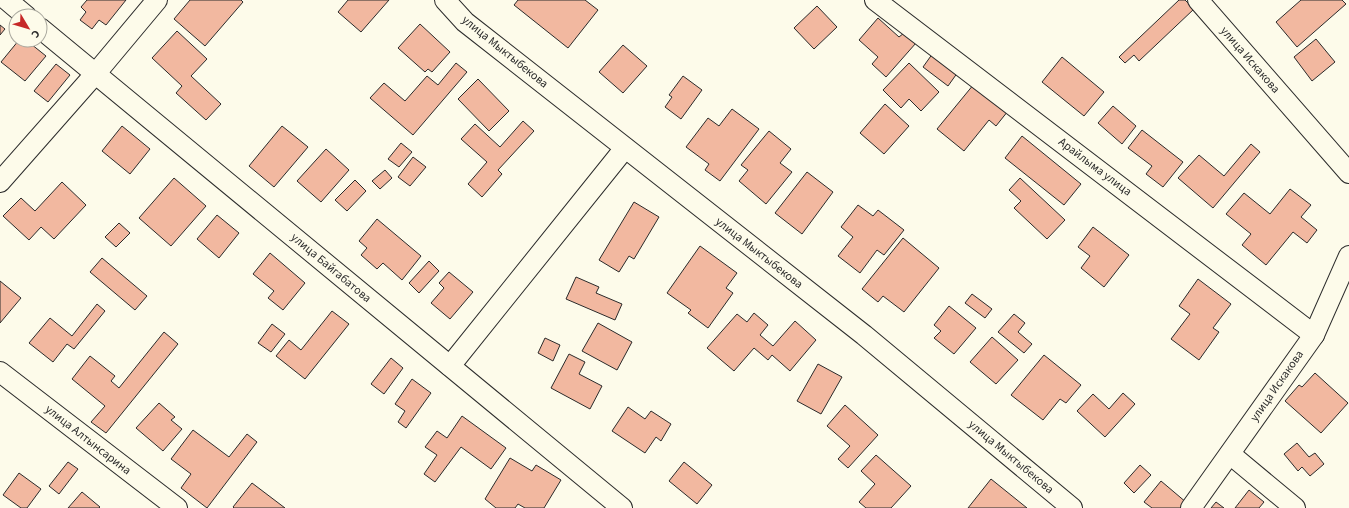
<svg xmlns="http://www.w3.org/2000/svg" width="1349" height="508" viewBox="0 0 1349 508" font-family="'Source Sans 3',sans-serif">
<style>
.building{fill:#f2b8a0;stroke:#2b2b2b}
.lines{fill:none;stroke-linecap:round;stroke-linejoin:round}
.minor-casing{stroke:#2b2b2b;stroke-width:22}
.minor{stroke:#fdfbea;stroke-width:20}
.labels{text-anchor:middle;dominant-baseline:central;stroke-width:3;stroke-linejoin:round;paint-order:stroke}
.street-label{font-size:12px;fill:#2b2b2b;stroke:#fdfbea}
</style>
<rect width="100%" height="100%" fill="#fdfbea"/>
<g class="building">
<path d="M 87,0 L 126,0 L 106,25 L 99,20 L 92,29 L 80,20 L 86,12 L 81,7 Z"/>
<path d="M 190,0 L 241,0 L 243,2 L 205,46 L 174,19 Z"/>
<path d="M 348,0 L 389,0 L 361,32 L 338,12 Z"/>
<path d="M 518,0 L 585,0 L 598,10 L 568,48 L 514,5 Z"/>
<path d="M 1179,0 L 1185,0 L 1194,9 L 1139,61 L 1134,55 L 1125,63 L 1119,57 Z"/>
<path d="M 1301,0 L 1342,0 L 1346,4 L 1297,47 L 1276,22 Z"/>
<path d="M 817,6 L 837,27 L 814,49 L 794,28 Z"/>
<path d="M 878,18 L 899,37 L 904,33 L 916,43 L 886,77 L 872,64 L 878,57 L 859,40 Z"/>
<path d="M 420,24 L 450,52 L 432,72 L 428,69 L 425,72 L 398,48 Z"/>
<path d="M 0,25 L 5,29 L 0,35 Z"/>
<path d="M 177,31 L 207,59 L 191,76 L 221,104 L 206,120 L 176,93 L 182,86 L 152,58 Z"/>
<path d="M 1316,39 L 1335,62 L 1312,81 L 1294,57 Z"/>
<path d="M 19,40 L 26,40 L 46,56 L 25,81 L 1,62 Z"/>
<path d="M 623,45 L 647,66 L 623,93 L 599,72 Z"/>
<path d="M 933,53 L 958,72 L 948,86 L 923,67 Z"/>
<path d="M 1062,57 L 1104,92 L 1084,116 L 1042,82 Z"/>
<path d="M 456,63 L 467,72 L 413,135 L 370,98 L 384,83 L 405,101 L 427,76 L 438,85 Z"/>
<path d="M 909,63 L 939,92 L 921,111 L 909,99 L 901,108 L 883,90 Z"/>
<path d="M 56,64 L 70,75 L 48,102 L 34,91 Z"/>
<path d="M 683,76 L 702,90 L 681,119 L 665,107 L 672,97 L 669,95 Z"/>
<path d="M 478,79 L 509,111 L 489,131 L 458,99 Z"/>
<path d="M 974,84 L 1008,111 L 996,126 L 989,120 L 964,151 L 937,129 Z"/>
<path d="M 885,104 L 909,126 L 884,154 L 860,133 Z"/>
<path d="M 1113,106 L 1136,126 L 1122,144 L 1098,123 Z"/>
<path d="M 732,109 L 759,129 L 720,181 L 705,170 L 709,164 L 686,147 L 708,118 L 719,126 Z"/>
<path d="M 523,121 L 534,131 L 498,170 L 502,174 L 482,197 L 468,184 L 487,162 L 461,139 L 475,124 L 500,147 Z"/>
<path d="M 122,126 L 150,149 L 130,174 L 102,151 Z"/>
<path d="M 282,126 L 308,147 L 274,187 L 249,166 Z"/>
<path d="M 1142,130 L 1183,162 L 1163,187 L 1146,174 L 1152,166 L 1128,148 Z"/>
<path d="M 769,131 L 791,149 L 780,163 L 792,172 L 766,204 L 739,181 L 748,170 L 741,165 Z"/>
<path d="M 1022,136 L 1081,184 L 1064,205 L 1005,158 Z"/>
<path d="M 401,143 L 412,152 L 399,167 L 388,159 Z"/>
<path d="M 1251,144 L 1260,152 L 1213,208 L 1178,178 L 1199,155 L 1224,176 Z"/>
<path d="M 326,149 L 349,170 L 321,202 L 297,181 Z"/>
<path d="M 413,157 L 426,167 L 410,186 L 398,177 Z"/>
<path d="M 385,170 L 392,178 L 380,189 L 372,181 Z"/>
<path d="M 807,172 L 833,192 L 802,234 L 775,213 Z"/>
<path d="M 174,178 L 206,206 L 171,246 L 139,218 Z"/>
<path d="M 1020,178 L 1065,220 L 1047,239 L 1014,208 L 1021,201 L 1009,190 Z"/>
<path d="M 355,180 L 366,191 L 347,211 L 335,200 Z"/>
<path d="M 62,182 L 86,205 L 54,239 L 41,227 L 29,240 L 3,216 L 21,198 L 35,211 Z"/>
<path d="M 1290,189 L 1311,205 L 1301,217 L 1317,230 L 1307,243 L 1293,232 L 1266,265 L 1242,245 L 1251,234 L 1226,214 L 1244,193 L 1270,214 Z"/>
<path d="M 634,202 L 659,217 L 634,259 L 629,256 L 619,272 L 599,260 Z"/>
<path d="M 858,205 L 873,216 L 878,210 L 904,230 L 884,255 L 877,250 L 860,273 L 838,256 L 853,237 L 841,227 Z"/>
<path d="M 217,215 L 239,233 L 219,258 L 197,239 Z"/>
<path d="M 377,219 L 421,256 L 402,280 L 383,263 L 377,269 L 361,255 L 367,248 L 359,241 Z"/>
<path d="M 119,223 L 130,233 L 116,247 L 105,237 Z"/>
<path d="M 1093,227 L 1129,255 L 1104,287 L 1081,268 L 1090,256 L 1078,247 Z"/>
<path d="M 903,238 L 939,268 L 904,312 L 883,296 L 878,302 L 862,289 Z"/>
<path d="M 700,246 L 737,273 L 726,288 L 733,293 L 708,328 L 688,313 L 691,310 L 667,293 Z"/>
<path d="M 270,253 L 305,283 L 283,310 L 268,298 L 274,291 L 253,274 Z"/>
<path d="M 102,258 L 147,296 L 135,310 L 90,272 Z"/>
<path d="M 429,261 L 439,271 L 419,293 L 409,283 Z"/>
<path d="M 449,272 L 473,292 L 450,319 L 431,303 L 444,288 L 439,283 Z"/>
<path d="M 576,277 L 599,287 L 596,293 L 622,304 L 615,320 L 566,299 Z"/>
<path d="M 1198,279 L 1231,304 L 1213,328 L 1219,332 L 1199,360 L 1171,339 L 1190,314 L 1179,306 Z"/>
<path d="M 0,281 L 21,298 L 0,323 Z"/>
<path d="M 972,294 L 992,309 L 985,318 L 965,303 Z"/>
<path d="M 97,304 L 105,311 L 74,349 L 67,344 L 53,362 L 29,343 L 50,318 L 72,336 Z"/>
<path d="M 949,306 L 976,328 L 954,354 L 934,338 L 941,331 L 934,325 Z"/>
<path d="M 332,311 L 349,324 L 305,379 L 276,356 L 289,340 L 301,350 Z"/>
<path d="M 754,313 L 768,325 L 760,335 L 773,346 L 795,321 L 816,340 L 790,371 L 772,355 L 768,360 L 754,348 L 734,371 L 707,348 L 737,314 L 747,322 Z"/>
<path d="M 1014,314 L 1025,323 L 1018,332 L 1032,344 L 1024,353 L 998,332 Z"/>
<path d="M 598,323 L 632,342 L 617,370 L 582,351 Z"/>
<path d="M 272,324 L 285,334 L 271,352 L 258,343 Z"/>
<path d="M 164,332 L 178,344 L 106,433 L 91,422 L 105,406 L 72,379 L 90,356 L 115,376 L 111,381 L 119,388 Z"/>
<path d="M 992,337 L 1018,360 L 996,384 L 970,362 Z"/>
<path d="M 545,338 L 560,345 L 553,361 L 538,353 Z"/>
<path d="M 569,354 L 585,362 L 579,374 L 602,386 L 590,409 L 551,388 Z"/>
<path d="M 1044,355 L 1081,385 L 1066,403 L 1060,399 L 1043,420 L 1011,395 Z"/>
<path d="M 391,358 L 403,368 L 384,394 L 371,384 Z"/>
<path d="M 818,364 L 842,377 L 821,414 L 797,401 Z"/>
<path d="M 1315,373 L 1348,403 L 1321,433 L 1285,401 L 1299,385 L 1302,387 Z"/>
<path d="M 412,379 L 431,393 L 406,428 L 398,422 L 405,411 L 395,404 Z"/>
<path d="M 1123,393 L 1135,404 L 1105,437 L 1077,411 L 1093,394 L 1109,409 Z"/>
<path d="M 159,403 L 175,417 L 171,420 L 182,429 L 163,451 L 136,428 Z"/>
<path d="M 845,405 L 878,435 L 848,468 L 838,459 L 850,446 L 827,426 Z"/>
<path d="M 628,407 L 645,419 L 651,411 L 671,424 L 661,441 L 656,437 L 645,453 L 612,431 Z"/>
<path d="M 462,416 L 506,448 L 491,469 L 461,447 L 435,482 L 424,474 L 437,455 L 425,447 L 437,431 L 447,438 Z"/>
<path d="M 193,430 L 229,457 L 247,434 L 257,442 L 207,508 L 181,488 L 191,474 L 171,459 Z"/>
<path d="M 1297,443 L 1309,457 L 1315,453 L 1324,464 L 1310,476 L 1302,467 L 1298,471 L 1284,454 Z"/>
<path d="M 876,455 L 911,486 L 891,508 L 866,508 L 859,502 L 875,484 L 861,471 Z"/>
<path d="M 510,458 L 532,471 L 536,465 L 561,480 L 544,508 L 525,508 L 518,504 L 515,508 L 496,508 L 485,499 Z"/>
<path d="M 68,462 L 78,469 L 59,494 L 49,486 Z"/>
<path d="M 684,462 L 712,485 L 697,504 L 669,481 Z"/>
<path d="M 1140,465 L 1151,475 L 1134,493 L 1124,483 Z"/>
<path d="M 19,473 L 41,489 L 27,508 L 21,508 L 3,495 Z"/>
<path d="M 991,479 L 1027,508 L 968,508 Z"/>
<path d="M 1161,481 L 1187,503 L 1183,508 L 1152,508 L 1144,502 Z"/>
<path d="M 252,483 L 285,508 L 234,508 L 233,507 Z"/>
<path d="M 1249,490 L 1264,502 L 1259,508 L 1235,508 Z"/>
<path d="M 82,492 L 100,507 L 99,508 L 68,508 Z"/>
<path d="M 1216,502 L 1224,508 L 1211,508 Z"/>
</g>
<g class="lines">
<defs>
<g id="minor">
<path d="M 7,0 L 26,16"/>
<path d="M 445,0 L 465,22 L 864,335 L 1072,508"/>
<path d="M 875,0 L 1314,335"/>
<path d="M 1198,0 L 1349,173"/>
<path d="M 40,28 L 622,508"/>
<path d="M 0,182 L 96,73 L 157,0"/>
<path d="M 450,366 L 625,148"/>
<path d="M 0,372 L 177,508"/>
<path d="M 1230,454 L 1295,508"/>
<path d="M 1191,508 L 1314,335 L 1349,256"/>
</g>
</defs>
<use href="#minor" class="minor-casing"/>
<use href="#minor" class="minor"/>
</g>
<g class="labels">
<g class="street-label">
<text transform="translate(505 52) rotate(39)">улица Мыктыбекова</text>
<text transform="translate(1250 60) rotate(49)">улица Искакова</text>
<text transform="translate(1095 167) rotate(37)">Арайлыма улица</text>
<text transform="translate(759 253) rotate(38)">улица Мыктыбекова</text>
<text transform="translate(331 268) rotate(40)">улица Байгабатова</text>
<text transform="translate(1277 386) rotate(-55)">улица Искакова</text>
<text transform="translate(88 440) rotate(38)">улица Алтынсарина</text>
<text transform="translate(1011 457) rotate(40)">улица Мыктыбекова</text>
</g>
</g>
<g transform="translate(28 28) rotate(128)"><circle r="19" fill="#fdfbea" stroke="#a9a89e"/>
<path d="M0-3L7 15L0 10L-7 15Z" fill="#c62828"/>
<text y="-6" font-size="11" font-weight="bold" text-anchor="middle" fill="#2b2b2b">С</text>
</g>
</svg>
